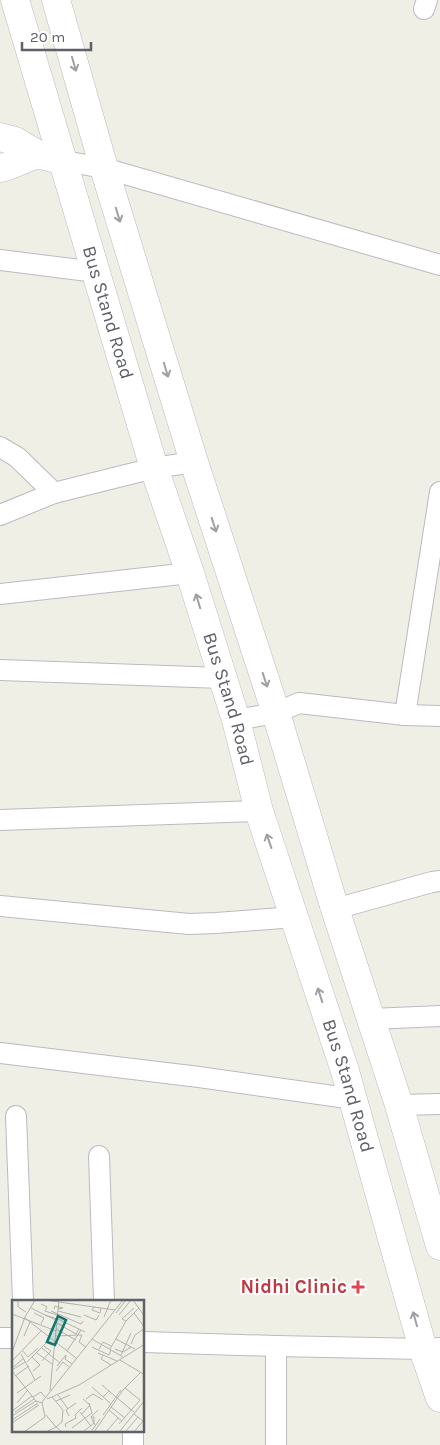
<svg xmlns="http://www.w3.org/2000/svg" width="440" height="1445" viewBox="0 0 440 1445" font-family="Karla,sans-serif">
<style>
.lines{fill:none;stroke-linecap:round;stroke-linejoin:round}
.street-casing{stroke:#b9bbc0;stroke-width:22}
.secondary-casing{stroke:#babcc2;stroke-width:29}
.street{stroke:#fff;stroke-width:20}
.secondary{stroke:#fff;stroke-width:28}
.oneway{stroke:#9ea0a4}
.health-dot{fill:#e0444e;stroke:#fff;stroke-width:2}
.labels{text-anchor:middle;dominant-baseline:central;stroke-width:4;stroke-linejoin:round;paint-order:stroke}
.street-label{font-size:19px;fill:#5e6167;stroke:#fff}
.health-label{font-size:19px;font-weight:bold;fill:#be3a42;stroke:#fff;text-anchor:end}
.inset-road{fill:none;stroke:#b2b2af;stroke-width:1}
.view{fill:#0f766e;fill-opacity:0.15;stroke:#0f766e;stroke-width:2.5}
.inset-edge{fill:none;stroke:#5e6167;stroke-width:2.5}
</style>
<rect width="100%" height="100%" fill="#f0efe6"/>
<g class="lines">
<defs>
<g id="street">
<path d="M 424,9 L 427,0"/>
<path d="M 64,161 L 104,168 L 440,265"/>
<path d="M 0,260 L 96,272"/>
<path d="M 0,447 L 17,457 L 54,493"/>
<path d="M 0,515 L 54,493 L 154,468 L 194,462"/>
<path d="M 0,594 L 190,573"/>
<path d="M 0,670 L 222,678"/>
<path d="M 405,715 L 440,492"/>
<path d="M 236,720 L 276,713 L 299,703 L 405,715 L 440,716"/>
<path d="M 0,820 L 259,811"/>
<path d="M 0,906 L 189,924 L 216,923 L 295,917"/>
<path d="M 335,909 L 432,882 L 440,881"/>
<path d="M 372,1019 L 440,1016"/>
<path d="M 0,1053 L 199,1077 L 354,1099"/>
<path d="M 399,1105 L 440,1104"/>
<path d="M 16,1116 L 23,1301"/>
<path d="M 99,1156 L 104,1301"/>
<path d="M 0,1338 L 14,1338"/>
<path d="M 144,1342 L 276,1346 L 423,1349 L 440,1348"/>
<path d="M 133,1445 L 133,1431"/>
<path d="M 276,1445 L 276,1346"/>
</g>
<g id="secondary">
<path id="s1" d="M 15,0 L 154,468 L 190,573 L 236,720 L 259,811 L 345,1071 L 423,1349 L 440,1398"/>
<path d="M 56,0 L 104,168 L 194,462 L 276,713 L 335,909 L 399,1105 L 440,1246"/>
<path d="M 0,137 L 15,141 L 37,154 L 64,161"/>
<path d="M 0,168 L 5,167 L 37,154"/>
</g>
</defs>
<use href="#street" class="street-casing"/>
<use href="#secondary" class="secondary-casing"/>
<use href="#street" class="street"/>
<use href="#secondary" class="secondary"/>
</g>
<defs><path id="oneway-shaft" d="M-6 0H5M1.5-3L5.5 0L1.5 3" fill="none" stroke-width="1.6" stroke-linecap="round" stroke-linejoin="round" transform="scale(1.25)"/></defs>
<g class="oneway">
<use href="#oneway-shaft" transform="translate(74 64) rotate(74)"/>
<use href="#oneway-shaft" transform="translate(118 215) rotate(73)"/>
<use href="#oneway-shaft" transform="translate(166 370) rotate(73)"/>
<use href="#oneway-shaft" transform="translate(214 525) rotate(72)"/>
<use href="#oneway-shaft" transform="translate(198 601) rotate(-107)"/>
<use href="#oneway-shaft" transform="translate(265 680) rotate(72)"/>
<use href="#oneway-shaft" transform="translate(269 841) rotate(-109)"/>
<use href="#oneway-shaft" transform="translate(320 995) rotate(-108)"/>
<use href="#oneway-shaft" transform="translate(415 1319) rotate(-106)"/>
</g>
<path class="health-dot" d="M355.5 1279.5h5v5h5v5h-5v5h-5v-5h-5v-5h5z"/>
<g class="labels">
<g class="street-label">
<text stroke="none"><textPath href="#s1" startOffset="326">Bus Stand Road</textPath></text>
<text stroke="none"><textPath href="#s1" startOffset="731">Bus Stand Road</textPath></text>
<text stroke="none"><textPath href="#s1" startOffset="1136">Bus Stand Road</textPath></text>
</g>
<g class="health-label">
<text x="347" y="1287">Nidhi Clinic</text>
</g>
</g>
<g transform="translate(12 1300)">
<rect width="132" height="132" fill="#f0efe6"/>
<path class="inset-road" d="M 6,0 L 6,7 L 14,12M 33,0 L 103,10M 121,0 L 133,17M 29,4 L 35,7 L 33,11 L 45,15M 82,7 L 80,10 L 88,13 L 89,8M 19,8 L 33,15M 42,9 L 43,6 L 51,8 L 46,9M 39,11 L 69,24 L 71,21M 46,11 L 69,17M 22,13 L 32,18 L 29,24M 104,13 L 114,0M 122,13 L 133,28M 0,14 L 44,31M 72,15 L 84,20 L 87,15M 107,15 L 119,0M 92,17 L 99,0M 13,18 L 64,58M 46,19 L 73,32M 44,20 L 33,15 L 45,19M 114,21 L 110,19 L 122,8M 45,23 L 64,34 L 67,29M 44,29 L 64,40M 66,35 L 70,35 L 67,42 L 74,47M 12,36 L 18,22M 44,36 L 66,35M 80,39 L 111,57M 104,39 L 123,49M 119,44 L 123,35 L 133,28M 80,47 L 97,55 L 99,50M 30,48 L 48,63M 87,49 L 91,42 L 99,46M 98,49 L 114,21 L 127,8M 103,49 L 111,52 L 119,47M 11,51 L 16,57 L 26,48M 55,51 L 69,30M 0,52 L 13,17 L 23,0M 25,53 L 40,64M 86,53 L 105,61M 9,54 L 23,80M 91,55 L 89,59 L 99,65M 109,55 L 119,33M 20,57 L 28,65 L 21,71M 108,60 L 133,75M 0,61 L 29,31M 30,61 L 39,51 L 32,46M 15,62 L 35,42M 45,66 L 54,55 L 53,59 L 60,64M 0,68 L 12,58M 0,70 L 13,62M 0,71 L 24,101 L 30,103M 44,71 L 51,62 L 57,67M 3,76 L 17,66M 90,85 L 97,91 L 91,97M 80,87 L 98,103M 113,88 L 128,100M 38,91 L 47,0M 97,91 L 123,113M 5,93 L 29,76M 46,95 L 56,109M 21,97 L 29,92 L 33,97M 40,97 L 51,110 L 50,122 L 44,127M 35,99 L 67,85 L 133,44M 74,99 L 81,94 L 91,100M 44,101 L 58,95M 30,102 L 111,0M 5,103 L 15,91M 99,107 L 113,118M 97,110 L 110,121M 0,111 L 20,96M 3,112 L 22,99M 68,112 L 79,126M 70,114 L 78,105 L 71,99M 34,115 L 44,127M 91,115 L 109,90M 0,116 L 24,101M 57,116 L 54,110 L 64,103M 0,120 L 26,103M 0,123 L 27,105M 107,124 L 128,100M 83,125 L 79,117 L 86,110M 54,127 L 53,124 L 64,118 L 63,115 L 70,108M 60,128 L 80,113 L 77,103M 108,131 L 133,100M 12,132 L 33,117 L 30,102M 34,132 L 44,127 L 50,132M 71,132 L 82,123 L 82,117 L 79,117M 79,132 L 88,119M 82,132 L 111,90 L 129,72M 94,132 L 106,118M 113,132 L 126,117M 122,132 L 131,121 L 122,114"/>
<path class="view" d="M 46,16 L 54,20 L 43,45 L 35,42 Z"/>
<rect width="132" height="132" class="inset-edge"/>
</g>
<path d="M22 42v8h69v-8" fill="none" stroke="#5e6167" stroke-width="2.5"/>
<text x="30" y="42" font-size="15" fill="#5e6167" stroke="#ffffff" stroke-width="4" paint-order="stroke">20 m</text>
</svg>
